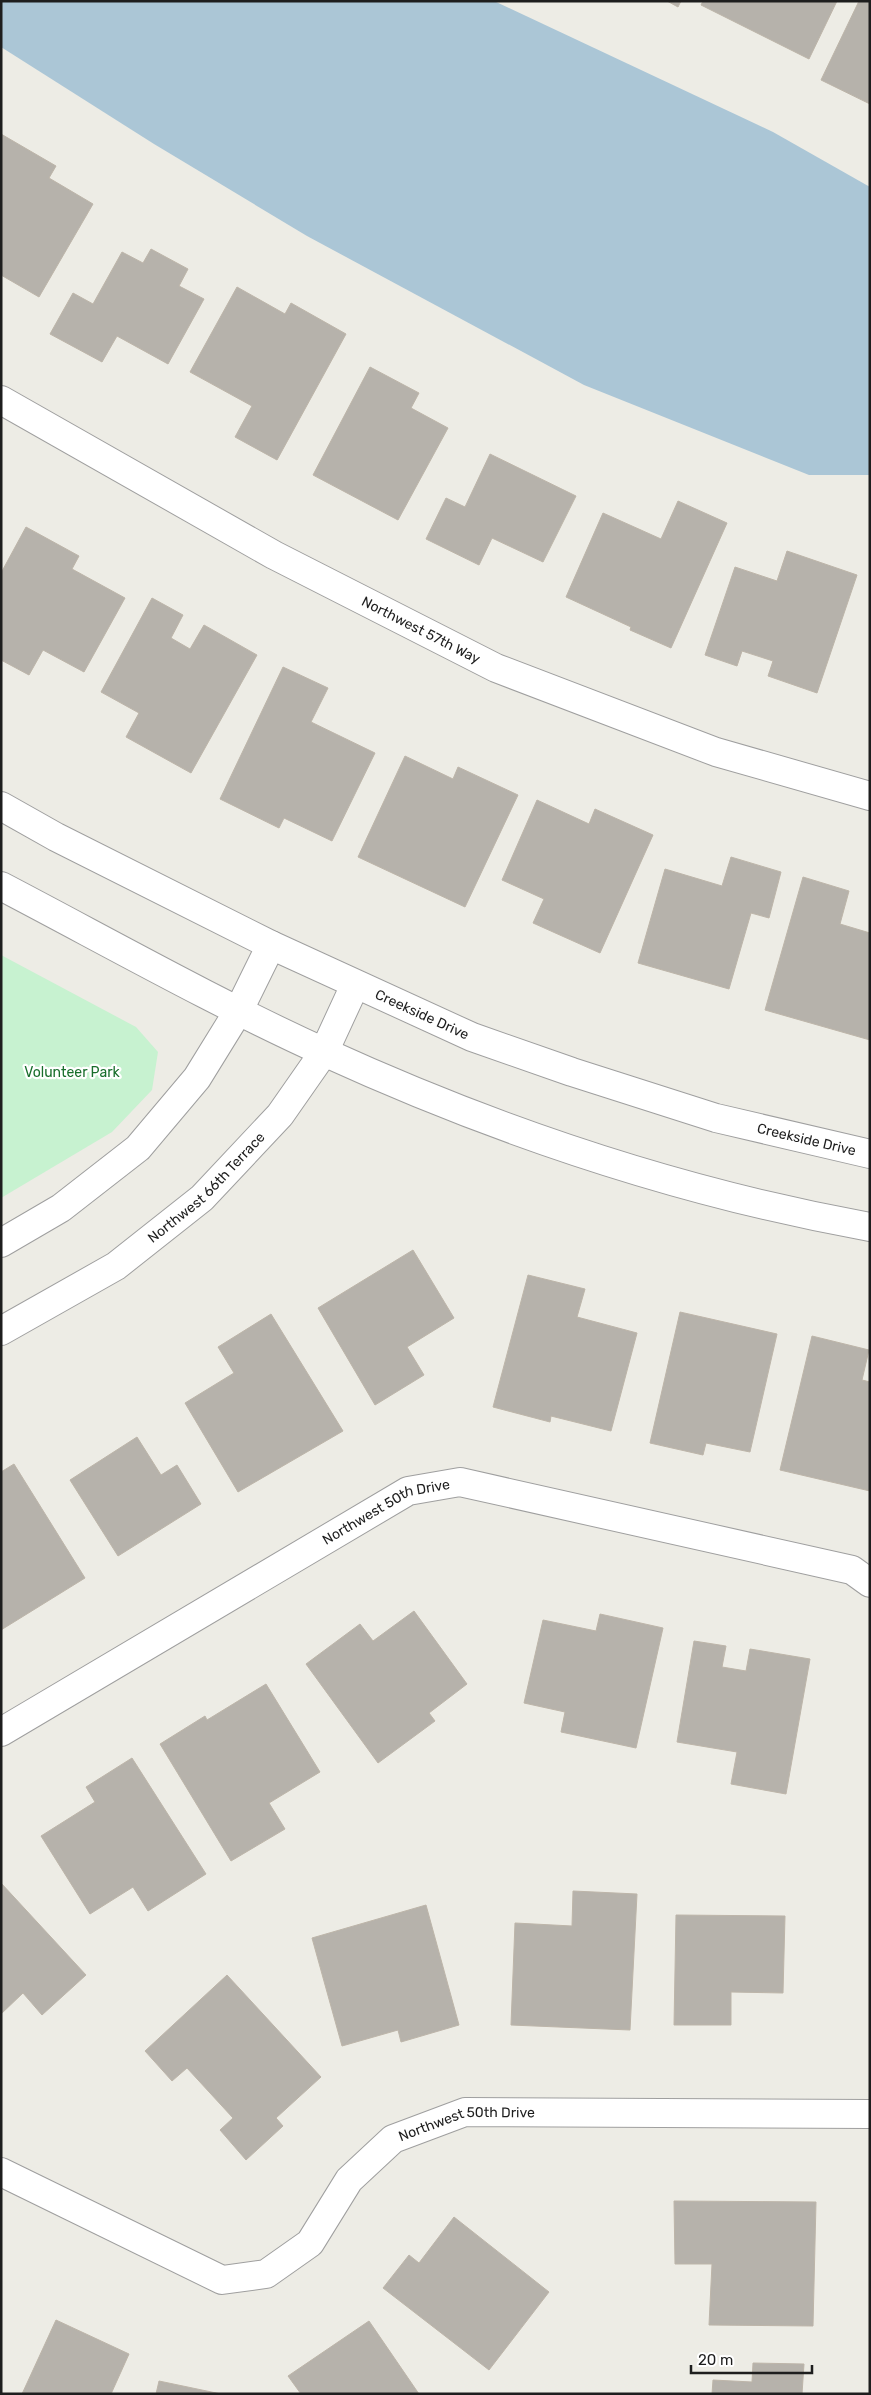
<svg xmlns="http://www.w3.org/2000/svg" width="871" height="2395" viewBox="0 0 871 2395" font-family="Rubik,sans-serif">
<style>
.park{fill:#c7f2d0}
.water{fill:#abc6d6}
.building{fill:#b6b2ab;stroke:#bdb5a9}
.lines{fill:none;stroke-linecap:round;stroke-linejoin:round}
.minor-casing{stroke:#9f9f9f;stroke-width:30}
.minor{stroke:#fff;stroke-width:28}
.labels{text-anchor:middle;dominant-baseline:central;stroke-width:4.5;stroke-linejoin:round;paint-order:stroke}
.street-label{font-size:14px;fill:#1e1e1e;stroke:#fff}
.park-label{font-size:14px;fill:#196e2c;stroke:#fff}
</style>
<rect width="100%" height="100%" fill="#edece5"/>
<path class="park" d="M 1,955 L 136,1027 L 158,1052 L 152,1090 L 112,1132 L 1,1198 Z"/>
<path class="water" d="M 1,1 L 494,1 L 773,132 L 870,187 L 870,475 L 809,475 L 584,385 L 307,236 L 154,144 L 1,47 Z"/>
<g class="building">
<path d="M 667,1 L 681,1 L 678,7 Z"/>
<path d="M 703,1 L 837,1 L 809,59 L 701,5 Z"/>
<path d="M 859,1 L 870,1 L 870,104 L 821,80 Z"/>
<path d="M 1,134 L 56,166 L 49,178 L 93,204 L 39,297 L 1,275 Z"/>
<path d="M 151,249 L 188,269 L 179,286 L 204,299 L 168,364 L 117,336 L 102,362 L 50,334 L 73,293 L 93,304 L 122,252 L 143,263 Z"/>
<path d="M 237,287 L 285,314 L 291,303 L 346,334 L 277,460 L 235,437 L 252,406 L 190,372 Z"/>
<path d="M 370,367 L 419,393 L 411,408 L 448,428 L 398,520 L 313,475 Z"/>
<path d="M 490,454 L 576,496 L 543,562 L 492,538 L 479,565 L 426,539 L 446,498 L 465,507 Z"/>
<path d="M 678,501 L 727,523 L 671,648 L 630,630 L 631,627 L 566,597 L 603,513 L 661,539 Z"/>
<path d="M 26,527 L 79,556 L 72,569 L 125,598 L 84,672 L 43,650 L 29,675 L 1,660 L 1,573 Z"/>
<path d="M 787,551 L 857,575 L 817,693 L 768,676 L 773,661 L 742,651 L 737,666 L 705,655 L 735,567 L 777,581 Z"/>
<path d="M 152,598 L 183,615 L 171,638 L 190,649 L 204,625 L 257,655 L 191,773 L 126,737 L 139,713 L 101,692 Z"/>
<path d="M 283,667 L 328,688 L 311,722 L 375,753 L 332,841 L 284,818 L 279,828 L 220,799 Z"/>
<path d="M 405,756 L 453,779 L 458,767 L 518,795 L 465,907 L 358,857 Z"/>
<path d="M 537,800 L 589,824 L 595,809 L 653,835 L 600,953 L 533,923 L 544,899 L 502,880 Z"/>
<path d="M 731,857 L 781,872 L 769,918 L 751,913 L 729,989 L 638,963 L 665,869 L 722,886 Z"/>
<path d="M 803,877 L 849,891 L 840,924 L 870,933 L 870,1040 L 765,1010 Z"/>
<path d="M 413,1250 L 454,1318 L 407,1347 L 424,1375 L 375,1405 L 318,1308 Z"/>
<path d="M 528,1275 L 585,1289 L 577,1317 L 637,1333 L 611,1431 L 551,1416 L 550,1422 L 493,1407 Z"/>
<path d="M 680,1312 L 777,1334 L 750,1452 L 706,1443 L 703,1455 L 650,1443 Z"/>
<path d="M 271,1314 L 343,1431 L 238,1492 L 185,1403 L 234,1373 L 218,1347 Z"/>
<path d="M 812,1336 L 869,1350 L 862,1380 L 870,1382 L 870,1491 L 780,1470 Z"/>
<path d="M 137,1437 L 161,1475 L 177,1465 L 201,1504 L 118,1556 L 70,1480 Z"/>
<path d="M 14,1464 L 85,1578 L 1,1630 L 1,1472 Z"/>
<path d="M 414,1611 L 467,1684 L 429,1713 L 435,1721 L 378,1763 L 306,1664 L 360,1624 L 373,1641 Z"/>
<path d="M 600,1614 L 663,1628 L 636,1748 L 561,1732 L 565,1712 L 524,1703 L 543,1620 L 596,1631 Z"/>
<path d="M 694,1641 L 726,1646 L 722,1667 L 746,1671 L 750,1649 L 810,1659 L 786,1794 L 731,1784 L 737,1752 L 677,1742 Z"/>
<path d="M 266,1684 L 320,1772 L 269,1803 L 285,1829 L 231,1861 L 160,1744 L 205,1716 L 207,1720 Z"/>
<path d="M 132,1758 L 206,1874 L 148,1911 L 133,1887 L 90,1914 L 41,1836 L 95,1802 L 86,1787 Z"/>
<path d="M 1,1883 L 86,1975 L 42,2015 L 23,1993 L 1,2014 Z"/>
<path d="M 573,1891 L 637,1894 L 630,2030 L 511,2025 L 515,1923 L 572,1926 Z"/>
<path d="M 426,1905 L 459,2025 L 401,2042 L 398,2030 L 342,2046 L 312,1938 Z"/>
<path d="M 676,1915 L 785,1916 L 783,1993 L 731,1992 L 731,2025 L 674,2025 Z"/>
<path d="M 227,1975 L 321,2077 L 276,2118 L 283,2126 L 246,2160 L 220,2130 L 233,2118 L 187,2068 L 172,2081 L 145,2051 Z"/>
<path d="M 674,2201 L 816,2202 L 813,2326 L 709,2325 L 712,2264 L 675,2264 Z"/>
<path d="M 454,2217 L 549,2292 L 489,2370 L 383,2288 L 409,2255 L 419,2263 Z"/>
<path d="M 56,2320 L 129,2354 L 111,2394 L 22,2394 Z"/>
<path d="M 369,2321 L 419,2394 L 301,2394 L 288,2376 Z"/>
<path d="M 753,2363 L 804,2364 L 802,2394 L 712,2394 L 713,2380 L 752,2382 Z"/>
<path d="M 159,2381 L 221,2394 L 156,2394 Z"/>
</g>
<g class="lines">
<defs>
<g id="minor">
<path id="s1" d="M 1,400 L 274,555 L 496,668 L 716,752 L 870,796"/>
<path id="s2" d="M 1,806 L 56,837 L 271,945 L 472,1037 L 572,1072 L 716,1118 L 870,1154"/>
<path d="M 1,886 C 108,942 214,1002 324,1052 C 497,1131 682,1193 870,1227"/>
<path d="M 1,1243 L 61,1208 L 138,1148 L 197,1078 L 239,1010 L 271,945"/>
<path id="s3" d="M 1,1331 L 116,1266 L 202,1198 L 280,1115 L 324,1052 L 355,985"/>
<path id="s4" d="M 1,1732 L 408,1491 L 460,1482 L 852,1570 L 870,1583"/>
<path id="s5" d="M 1,2172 L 222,2280 L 266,2274 L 310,2243 L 349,2180 L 393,2139 L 465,2112 L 870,2114"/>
</g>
</defs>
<use href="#minor" class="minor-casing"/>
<use href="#minor" class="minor"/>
</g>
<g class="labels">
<g class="street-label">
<text stroke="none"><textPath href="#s1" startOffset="479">Northwest 57th Way</textPath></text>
<text stroke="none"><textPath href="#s2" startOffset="470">Creekside Drive</textPath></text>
<text stroke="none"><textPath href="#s2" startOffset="875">Creekside Drive</textPath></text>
<text stroke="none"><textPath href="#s3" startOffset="252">Northwest 66th Terrace</textPath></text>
<text stroke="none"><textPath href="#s4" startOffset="445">Northwest 50th Drive</textPath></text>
<text stroke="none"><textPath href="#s5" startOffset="555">Northwest 50th Drive</textPath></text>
</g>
<g class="park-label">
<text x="72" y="1072">Volunteer Park</text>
</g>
</g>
<rect width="871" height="2395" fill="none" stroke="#1e1e1e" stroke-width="5"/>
<path d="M691 2365v8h121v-8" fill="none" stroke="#1e1e1e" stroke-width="2.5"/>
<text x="698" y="2365" font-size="15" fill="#1e1e1e" stroke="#ffffff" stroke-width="4" paint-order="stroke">20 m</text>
</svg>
